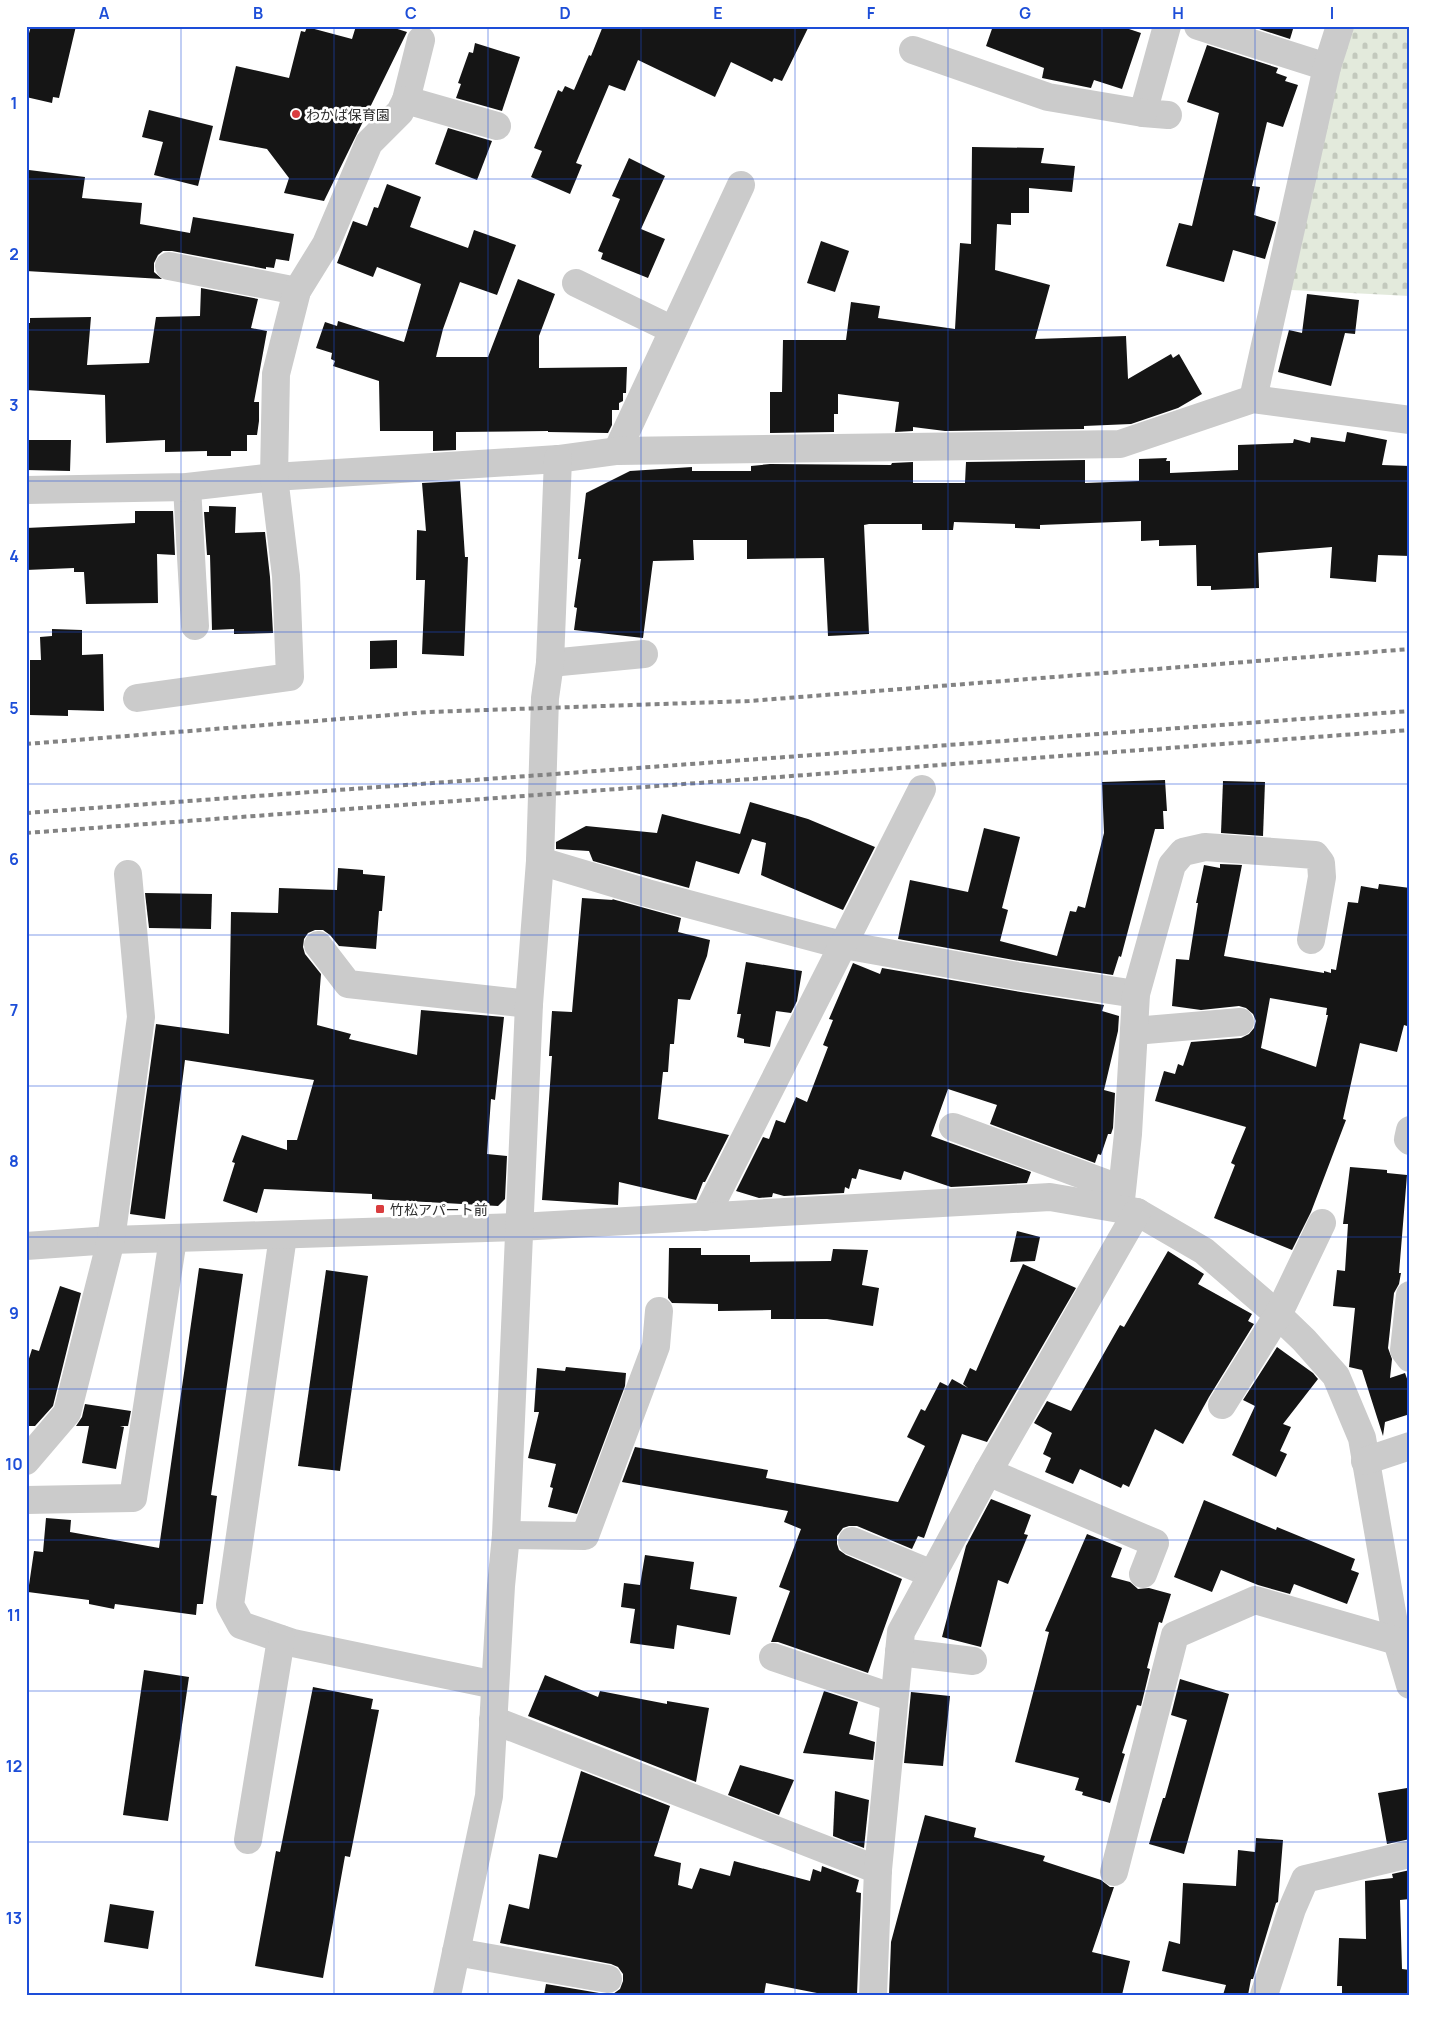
<svg xmlns="http://www.w3.org/2000/svg" width="1436" height="2021" viewBox="0 0 1436 2021" font-family="Manrope,'Noto Sans JP',sans-serif">
<style>
.cemetery{fill:url(#cemetery-stones)}
.building{fill:#151515;fill-rule:evenodd}
.lines{fill:none;stroke-linecap:round;stroke-linejoin:round}
.minor{stroke:#cbcbcb;stroke-width:28}
.rail{stroke:#838383;stroke-width:4;stroke-dasharray:5 4;stroke-linecap:butt}
.grid{fill:none;stroke:#1d4ed8;stroke-width:1;stroke-opacity:0.55}
.poi-dot{fill:#d93c3e;stroke:#fff;stroke-width:2}
.labels{text-anchor:middle;dominant-baseline:central;stroke-width:5;stroke-linejoin:round;paint-order:stroke}
.poi-label{font-size:14px;fill:#2e2e2e;stroke:#fff;text-anchor:start}
.neatline{fill:none;stroke:#1d4ed8;stroke-width:2}
.grid-label{font-size:16px;text-anchor:middle;font-weight:bold;fill:#1d4ed8}
</style>
<defs>
<pattern id="cemetery-stones" width="16" height="16" patternUnits="userSpaceOnUse" patternTransform="scale(1.25)"><rect width="16" height="16" fill="#e3eadc"/><path d="M2 7V4a2 2 0 0 1 4 0v3zM10 15v-3a2 2 0 0 1 4 0v3z" fill="#c3c9bd"/></pattern>
</defs>
<rect width="100%" height="100%" fill="#fff"/>
<path class="cemetery" d="M 1352,26 L 1410,26 L 1410,296 L 1291,290 L 1292,245 Z"/>
<g class="building">
<path d="M 31,26 L 76,26 L 59,98 L 53,97 L 52,103 L 26,97 L 26,44 Z"/>
<path d="M 356,26 L 388,26 L 407,32 L 324,201 L 284,193 L 289,178 L 267,149 L 219,140 L 236,66 L 289,78 L 301,31 L 305,32 L 307,27 L 352,39 Z"/>
<path d="M 603,26 L 809,26 L 782,81 L 774,78 L 772,82 L 731,62 L 715,97 L 638,60 L 625,91 L 609,85 L 576,163 L 582,165 L 570,194 L 531,177 L 542,151 L 534,148 L 558,90 L 562,92 L 565,86 L 574,90 L 589,55 L 591,56 Z"/>
<path d="M 993,26 L 1120,26 L 1141,33 L 1122,89 L 1094,80 L 1091,88 L 1042,78 L 1044,68 L 986,46 Z"/>
<path d="M 1250,26 L 1294,26 L 1290,39 Z"/>
<path d="M 475,43 L 520,57 L 502,111 L 456,98 L 461,84 L 458,83 L 469,52 L 473,53 Z"/>
<path d="M 1207,45 L 1278,68 L 1276,73 L 1287,77 L 1285,81 L 1298,85 L 1283,127 L 1267,122 L 1252,186 L 1260,187 L 1254,215 L 1276,222 L 1265,259 L 1233,250 L 1224,282 L 1166,266 L 1179,223 L 1192,226 L 1219,113 L 1187,102 Z"/>
<path d="M 149,110 L 213,126 L 198,186 L 154,175 L 163,142 L 142,137 Z"/>
<path d="M 448,128 L 492,141 L 477,180 L 435,164 Z"/>
<path d="M 972,147 L 1044,148 L 1041,163 L 1075,166 L 1072,192 L 1029,188 L 1029,213 L 1011,213 L 1011,225 L 997,224 L 995,270 L 1050,285 L 1035,339 L 1126,336 L 1128,379 L 1171,354 L 1173,358 L 1179,354 L 1202,394 L 1178,408 L 1131,424 L 1084,426 L 1084,429 L 945,431 L 913,427 L 913,431 L 895,432 L 899,402 L 838,394 L 838,414 L 834,414 L 834,432 L 770,433 L 770,392 L 782,392 L 783,340 L 846,340 L 851,302 L 880,306 L 878,318 L 955,329 L 960,243 L 971,244 Z"/>
<path d="M 629,158 L 665,176 L 641,229 L 665,239 L 648,278 L 601,259 L 603,253 L 598,251 L 620,199 L 612,196 Z"/>
<path d="M 29,170 L 85,177 L 82,198 L 142,203 L 140,224 L 190,233 L 193,217 L 294,234 L 289,261 L 276,259 L 274,268 L 266,267 L 266,269 L 172,251 L 163,251 L 158,255 L 154,263 L 154,272 L 162,279 L 26,271 L 26,213 Z"/>
<path d="M 387,184 L 421,197 L 410,227 L 468,248 L 474,230 L 516,245 L 497,295 L 460,282 L 443,329 L 436,357 L 488,357 L 518,279 L 555,294 L 539,336 L 539,368 L 627,367 L 626,393 L 623,393 L 623,401 L 619,403 L 619,410 L 612,410 L 612,425 L 608,433 L 548,432 L 548,431 L 456,432 L 456,450 L 433,451 L 433,431 L 380,431 L 379,381 L 333,366 L 335,361 L 331,359 L 332,353 L 316,348 L 325,322 L 337,326 L 338,321 L 404,342 L 421,284 L 377,267 L 373,277 L 337,263 L 353,221 L 367,226 L 374,207 L 378,208 Z"/>
<path d="M 821,241 L 849,251 L 835,292 L 807,283 Z"/>
<path d="M 201,288 L 258,299 L 251,328 L 267,331 L 254,402 L 259,402 L 259,421 L 257,435 L 247,435 L 247,451 L 231,451 L 231,456 L 207,456 L 207,451 L 165,452 L 165,440 L 106,443 L 105,395 L 26,390 L 26,323 L 30,323 L 30,318 L 91,317 L 87,365 L 149,363 L 156,317 L 200,316 Z"/>
<path d="M 1307,294 L 1359,300 L 1355,334 L 1345,333 L 1331,386 L 1278,372 L 1289,330 L 1302,333 Z"/>
<path d="M 1347,432 L 1387,440 L 1382,465 L 1410,466 L 1410,556 L 1378,555 L 1376,582 L 1330,578 L 1332,547 L 1258,553 L 1259,588 L 1211,590 L 1211,586 L 1197,586 L 1196,545 L 1159,546 L 1159,540 L 1141,541 L 1141,521 L 1040,525 L 1040,529 L 1015,528 L 1015,524 L 954,522 L 953,530 L 922,530 L 922,524 L 869,524 L 864,525 L 869,634 L 828,636 L 824,558 L 747,559 L 747,540 L 693,540 L 694,560 L 653,561 L 643,638 L 574,630 L 577,608 L 574,607 L 581,559 L 578,559 L 586,493 L 630,471 L 692,467 L 692,471 L 751,471 L 751,466 L 770,464 L 891,465 L 892,463 L 913,462 L 913,483 L 965,483 L 966,462 L 1085,460 L 1085,483 L 1139,481 L 1139,459 L 1167,458 L 1166,461 L 1170,461 L 1170,473 L 1238,470 L 1238,445 L 1293,443 L 1294,439 L 1310,443 L 1311,437 L 1345,442 Z"/>
<path d="M 26,440 L 71,440 L 70,471 L 26,470 Z"/>
<path d="M 460,481 L 465,557 L 468,557 L 464,656 L 422,654 L 425,580 L 416,580 L 417,530 L 426,531 L 422,483 Z"/>
<path d="M 209,506 L 236,507 L 235,533 L 265,532 L 270,577 L 273,633 L 234,634 L 234,629 L 212,630 L 210,555 L 207,555 L 204,512 L 209,512 Z"/>
<path d="M 135,511 L 173,511 L 175,555 L 157,554 L 158,603 L 86,604 L 84,572 L 74,572 L 74,568 L 26,570 L 26,528 L 135,523 Z"/>
<path d="M 52,629 L 82,630 L 82,655 L 103,654 L 104,711 L 68,710 L 68,716 L 30,715 L 30,660 L 41,660 L 40,637 L 52,636 Z"/>
<path d="M 397,640 L 397,668 L 370,669 L 370,641 Z"/>
<path d="M 1165,780 L 1167,811 L 1163,811 L 1164,829 L 1155,829 L 1121,957 L 1119,956 L 1113,975 L 1020,961 L 898,939 L 910,880 L 968,892 L 984,828 L 1020,837 L 1002,908 L 1008,910 L 1000,941 L 1057,956 L 1070,911 L 1076,912 L 1078,906 L 1085,908 L 1104,833 L 1102,782 Z"/>
<path d="M 1223,781 L 1265,782 L 1263,836 L 1221,833 Z"/>
<path d="M 750,802 L 808,819 L 875,847 L 843,910 L 761,875 L 766,843 L 752,839 L 739,874 L 696,861 L 689,888 L 593,861 L 589,851 L 556,849 L 556,842 L 586,826 L 657,833 L 662,814 L 740,834 Z"/>
<path d="M 1220,864 L 1242,865 L 1224,956 L 1324,973 L 1324,971 L 1331,973 L 1331,969 L 1336,970 L 1348,902 L 1358,903 L 1361,886 L 1378,889 L 1379,884 L 1410,888 L 1410,1027 L 1404,1025 L 1397,1052 L 1360,1043 L 1343,1119 L 1346,1120 L 1311,1212 L 1292,1250 L 1214,1218 L 1235,1165 L 1231,1163 L 1246,1127 L 1155,1101 L 1164,1071 L 1175,1074 L 1178,1064 L 1183,1066 L 1191,1042 L 1241,1038 L 1249,1034 L 1254,1028 L 1256,1021 L 1253,1014 L 1246,1008 L 1239,1006 L 1201,1010 L 1172,1006 L 1176,959 L 1189,960 L 1198,903 L 1196,903 L 1204,865 L 1220,868 ZM 1270,998 L 1327,1008 L 1326,1015 L 1328,1015 L 1316,1067 L 1261,1048 Z"/>
<path d="M 338,868 L 363,870 L 363,874 L 385,876 L 382,911 L 379,911 L 376,949 L 339,946 L 330,935 L 323,930 L 315,930 L 308,933 L 304,939 L 303,947 L 305,954 L 321,974 L 317,1025 L 351,1034 L 349,1039 L 417,1055 L 421,1010 L 504,1017 L 495,1100 L 491,1099 L 487,1154 L 507,1156 L 505,1199 L 498,1206 L 372,1199 L 372,1194 L 264,1189 L 257,1213 L 223,1201 L 235,1163 L 232,1162 L 242,1135 L 287,1150 L 287,1140 L 297,1140 L 314,1080 L 185,1060 L 165,1219 L 130,1214 L 156,1024 L 229,1034 L 231,912 L 278,913 L 279,888 L 337,890 Z"/>
<path d="M 145,893 L 212,894 L 211,929 L 149,928 Z"/>
<path d="M 582,898 L 613,900 L 612,899 L 681,918 L 678,932 L 710,940 L 707,956 L 690,1000 L 678,999 L 674,1044 L 670,1044 L 668,1072 L 663,1072 L 658,1119 L 729,1135 L 705,1182 L 703,1182 L 696,1200 L 619,1182 L 618,1205 L 542,1200 L 552,1056 L 549,1056 L 552,1011 L 572,1012 Z"/>
<path d="M 746,962 L 802,971 L 797,1001 L 791,1013 L 776,1011 L 770,1047 L 744,1043 L 744,1039 L 737,1037 L 741,1014 L 737,1014 Z"/>
<path d="M 853,963 L 880,974 L 882,968 L 1015,991 L 1104,1005 L 1102,1011 L 1119,1016 L 1118,1031 L 1104,1090 L 1115,1093 L 1113,1128 L 1111,1134 L 1108,1134 L 1101,1155 L 1098,1154 L 1095,1163 L 990,1124 L 997,1105 L 948,1089 L 931,1136 L 1031,1172 L 1027,1183 L 951,1187 L 904,1171 L 901,1180 L 859,1169 L 856,1179 L 852,1178 L 849,1189 L 845,1187 L 844,1193 L 784,1196 L 773,1193 L 772,1197 L 759,1198 L 736,1191 L 763,1137 L 769,1139 L 776,1120 L 785,1123 L 796,1097 L 807,1102 L 828,1047 L 823,1045 L 833,1020 L 829,1019 Z"/>
<path d="M 1350,1167 L 1387,1170 L 1387,1173 L 1407,1175 L 1399,1273 L 1401,1273 L 1399,1284 L 1394,1293 L 1388,1348 L 1392,1359 L 1390,1378 L 1405,1373 L 1410,1387 L 1410,1414 L 1385,1422 L 1383,1436 L 1362,1370 L 1349,1367 L 1355,1308 L 1333,1306 L 1337,1270 L 1345,1271 L 1348,1224 L 1343,1224 Z"/>
<path d="M 1017,1231 L 1040,1237 L 1035,1261 L 1010,1262 Z"/>
<path d="M 669,1248 L 701,1248 L 701,1255 L 750,1255 L 750,1262 L 831,1261 L 833,1249 L 868,1250 L 862,1285 L 879,1288 L 873,1326 L 827,1319 L 771,1319 L 771,1310 L 718,1311 L 718,1304 L 672,1303 L 668,1298 Z"/>
<path d="M 1168,1251 L 1204,1274 L 1198,1284 L 1252,1314 L 1248,1321 L 1254,1324 L 1209,1397 L 1183,1444 L 1155,1429 L 1129,1487 L 1123,1484 L 1121,1488 L 1080,1469 L 1073,1484 L 1045,1472 L 1051,1458 L 1043,1454 L 1052,1433 L 1034,1423 L 1047,1401 L 1071,1411 L 1120,1325 L 1124,1327 Z"/>
<path d="M 1023,1264 L 1076,1288 L 987,1442 L 962,1434 L 924,1538 L 918,1536 L 912,1549 L 857,1526 L 849,1526 L 843,1528 L 837,1536 L 837,1544 L 839,1550 L 846,1555 L 902,1579 L 868,1673 L 778,1642 L 771,1642 L 790,1591 L 779,1587 L 801,1529 L 784,1522 L 788,1511 L 622,1482 L 635,1447 L 768,1470 L 766,1478 L 898,1502 L 925,1446 L 907,1437 L 921,1409 L 925,1411 L 940,1382 L 948,1386 L 952,1379 L 968,1388 L 963,1384 L 970,1368 L 976,1371 Z"/>
<path d="M 199,1268 L 243,1274 L 211,1495 L 217,1496 L 203,1604 L 197,1604 L 196,1615 L 115,1604 L 114,1609 L 89,1604 L 89,1600 L 28,1592 L 34,1551 L 43,1552 L 46,1518 L 71,1520 L 70,1532 L 159,1548 Z"/>
<path d="M 326,1270 L 368,1276 L 340,1471 L 298,1466 Z"/>
<path d="M 60,1286 L 81,1293 L 53,1406 L 35,1426 L 26,1426 L 26,1368 L 32,1349 L 39,1351 Z"/>
<path d="M 1277,1347 L 1313,1373 L 1318,1379 L 1283,1424 L 1291,1427 L 1280,1451 L 1287,1454 L 1276,1477 L 1232,1455 L 1255,1406 L 1243,1400 Z"/>
<path d="M 566,1367 L 626,1373 L 625,1386 L 577,1514 L 548,1507 L 553,1488 L 550,1487 L 556,1464 L 528,1458 L 539,1412 L 534,1412 L 537,1368 L 565,1371 Z"/>
<path d="M 85,1404 L 131,1411 L 128,1426 L 120,1426 L 124,1427 L 116,1469 L 82,1463 L 89,1426 L 76,1426 L 82,1417 Z"/>
<path d="M 991,1499 L 1031,1515 L 1024,1534 L 1028,1535 L 1008,1584 L 998,1580 L 981,1647 L 942,1637 L 966,1546 Z"/>
<path d="M 1204,1500 L 1276,1530 L 1277,1527 L 1355,1559 L 1351,1570 L 1359,1573 L 1347,1604 L 1294,1584 L 1290,1594 L 1258,1585 L 1221,1570 L 1212,1592 L 1174,1577 Z"/>
<path d="M 1087,1534 L 1122,1548 L 1111,1577 L 1130,1582 L 1138,1589 L 1149,1588 L 1171,1594 L 1162,1623 L 1159,1622 L 1147,1668 L 1150,1669 L 1141,1706 L 1137,1705 L 1122,1753 L 1125,1754 L 1110,1803 L 1082,1795 L 1083,1792 L 1075,1790 L 1079,1778 L 1015,1762 L 1049,1632 L 1045,1631 Z"/>
<path d="M 645,1555 L 694,1562 L 690,1589 L 737,1597 L 730,1635 L 677,1625 L 674,1649 L 630,1643 L 635,1609 L 621,1607 L 624,1583 L 640,1585 Z"/>
<path d="M 144,1670 L 189,1677 L 168,1821 L 123,1815 Z"/>
<path d="M 545,1675 L 598,1697 L 600,1691 L 667,1704 L 667,1701 L 709,1708 L 696,1782 L 528,1716 Z"/>
<path d="M 1180,1679 L 1229,1694 L 1184,1854 L 1149,1844 L 1163,1798 L 1165,1798 L 1187,1720 L 1171,1715 Z"/>
<path d="M 313,1687 L 373,1699 L 371,1709 L 379,1710 L 350,1857 L 345,1856 L 323,1978 L 255,1966 L 276,1851 L 280,1852 Z"/>
<path d="M 824,1691 L 858,1702 L 849,1734 L 875,1742 L 873,1760 L 803,1753 Z"/>
<path d="M 911,1692 L 950,1696 L 943,1766 L 904,1763 Z"/>
<path d="M 740,1765 L 794,1780 L 779,1815 L 728,1795 Z"/>
<path d="M 581,1771 L 670,1806 L 654,1856 L 681,1863 L 678,1885 L 692,1889 L 700,1868 L 730,1876 L 734,1861 L 810,1881 L 813,1869 L 821,1872 L 822,1866 L 859,1880 L 856,1892 L 861,1893 L 857,1995 L 827,1995 L 766,1983 L 764,1995 L 544,1995 L 546,1984 L 605,1994 L 613,1994 L 620,1989 L 623,1981 L 623,1974 L 618,1967 L 611,1964 L 500,1943 L 509,1904 L 529,1909 L 539,1854 L 557,1858 Z"/>
<path d="M 1407,1788 L 1407,1792 L 1410,1791 L 1410,1839 L 1387,1844 L 1378,1793 Z"/>
<path d="M 835,1791 L 869,1800 L 864,1848 L 833,1836 Z"/>
<path d="M 925,1815 L 976,1828 L 974,1837 L 1045,1856 L 1043,1861 L 1101,1880 L 1110,1887 L 1114,1887 L 1092,1952 L 1130,1961 L 1122,1995 L 889,1995 L 891,1942 Z"/>
<path d="M 1256,1838 L 1283,1840 L 1278,1902 L 1276,1903 L 1253,1979 L 1251,1979 L 1248,1995 L 1223,1995 L 1226,1985 L 1162,1971 L 1169,1941 L 1180,1944 L 1183,1883 L 1236,1886 L 1238,1850 L 1255,1852 Z"/>
<path d="M 1410,1870 L 1410,1899 L 1400,1900 L 1402,1969 L 1410,1970 L 1410,1995 L 1342,1995 L 1342,1986 L 1337,1986 L 1339,1938 L 1366,1939 L 1365,1881 L 1393,1878 L 1392,1874 Z"/>
<path d="M 110,1904 L 154,1911 L 148,1949 L 104,1942 Z"/>
</g>
<g class="lines">
<g class="minor">
<path d="M 1167,26 L 1143,113 L 1168,115"/>
<path d="M 1198,26 L 1327,67"/>
<path d="M 913,50 L 1048,97 L 1143,113"/>
<path d="M 406,100 L 421,40"/>
<path d="M 169,266 L 297,291"/>
<path d="M 576,283 L 673,330"/>
<path d="M 1253,399 L 1327,67 L 1340,26"/>
<path d="M 617,451 L 741,185"/>
<path d="M 187,487 L 195,626"/>
<path d="M 26,490 L 187,487 L 274,477 L 558,459 L 617,451 L 1120,444 L 1253,399 L 1410,420"/>
<path d="M 550,663 L 644,654"/>
<path d="M 137,698 L 290,677 L 286,576 L 274,477 L 276,374 L 297,291 L 326,244 L 369,143 L 400,112 L 406,100 L 497,126"/>
<path d="M 540,861 L 647,893 L 838,944 L 1017,976 L 1136,994"/>
<path d="M 318,945 L 348,984 L 529,1004"/>
<path d="M 1134,1031 L 1240,1022"/>
<path d="M 953,1127 L 1121,1189"/>
<path d="M 1410,1130 L 1408,1139 L 1410,1141"/>
<path d="M 1120,1209 L 1128,1134 L 1136,994 L 1172,865 L 1183,852 L 1205,847 L 1315,855 L 1321,863 L 1322,877 L 1311,940"/>
<path d="M 705,1217 L 922,789"/>
<path d="M 283,1236 L 230,1605 L 241,1625 L 293,1643 L 495,1685"/>
<path d="M 26,1246 L 111,1240 L 519,1227 L 1050,1197 L 1137,1212 L 1204,1251 L 1278,1315 L 1304,1340 L 1336,1376 L 1362,1438 L 1397,1641 L 1410,1685"/>
<path d="M 1410,1295 L 1404,1350 L 1410,1358"/>
<path d="M 1222,1405 L 1278,1315 L 1322,1223"/>
<path d="M 26,1461 L 67,1413 L 111,1240 L 141,1017 L 128,874"/>
<path d="M 1365,1461 L 1410,1446"/>
<path d="M 988,1472 L 1155,1543 L 1143,1574"/>
<path d="M 26,1500 L 133,1498 L 173,1239"/>
<path d="M 506,1535 L 585,1536 L 656,1346 L 659,1311"/>
<path d="M 852,1541 L 932,1574"/>
<path d="M 899,1652 L 973,1661"/>
<path d="M 773,1657 L 894,1698"/>
<path d="M 493,1720 L 878,1870"/>
<path d="M 248,1840 L 281,1639"/>
<path d="M 1114,1872 L 1175,1635 L 1255,1600 L 1397,1641"/>
<path d="M 456,1952 L 608,1979"/>
<path d="M 447,1995 L 489,1796 L 501,1586 L 506,1535 L 529,1004 L 540,861 L 545,698 L 550,663 L 558,459"/>
<path d="M 873,1995 L 878,1870 L 901,1632 L 988,1472 L 1137,1212"/>
<path d="M 1264,1995 L 1292,1909 L 1305,1879 L 1410,1854"/>
</g>
<g class="rail">
<path d="M 26,744 L 428,712 L 749,701 L 1410,649"/>
<path d="M 26,813 L 1410,711"/>
<path d="M 26,833 L 1410,730"/>
</g>
</g>
<path class="grid" d="M 181,26 L 181,1995M 334,26 L 334,1995M 488,26 L 488,1995M 641,26 L 641,1995M 795,26 L 795,1995M 948,26 L 948,1995M 1102,26 L 1102,1995M 1255,26 L 1255,1995M 26,179 L 1410,179M 26,330 L 1410,330M 26,481 L 1410,481M 26,632 L 1410,632M 26,784 L 1410,784M 26,935 L 1410,935M 26,1086 L 1410,1086M 26,1237 L 1410,1237M 26,1389 L 1410,1389M 26,1540 L 1410,1540M 26,1691 L 1410,1691M 26,1842 L 1410,1842"/>
<g class="poi-dot">
<circle cx="296" cy="114" r="5"/>
<rect x="375" y="1204" width="10" height="10" rx="2.5"/>
</g>
<g class="labels">
<g class="poi-label">
<text x="306" y="114">わかば保育園</text>
<text x="390" y="1209">竹松アパート前</text>
</g>
</g>
<rect width="1436" height="2021" fill="none" stroke="#ffffff" stroke-width="55"/>
<rect x="28" y="28" width="1380" height="1966" class="neatline"/>
<g class="grid-label">
<text x="104" y="19">A</text>
<text x="258" y="19">B</text>
<text x="411" y="19">C</text>
<text x="565" y="19">D</text>
<text x="718" y="19">E</text>
<text x="871" y="19">F</text>
<text x="1025" y="19">G</text>
<text x="1178" y="19">H</text>
<text x="1332" y="19">I</text>
<text x="14" y="109">1</text>
<text x="14" y="260">2</text>
<text x="14" y="411">3</text>
<text x="14" y="562">4</text>
<text x="14" y="714">5</text>
<text x="14" y="865">6</text>
<text x="14" y="1016">7</text>
<text x="14" y="1167">8</text>
<text x="14" y="1319">9</text>
<text x="14" y="1470">10</text>
<text x="14" y="1621">11</text>
<text x="14" y="1772">12</text>
<text x="14" y="1924">13</text>
</g>
</svg>
